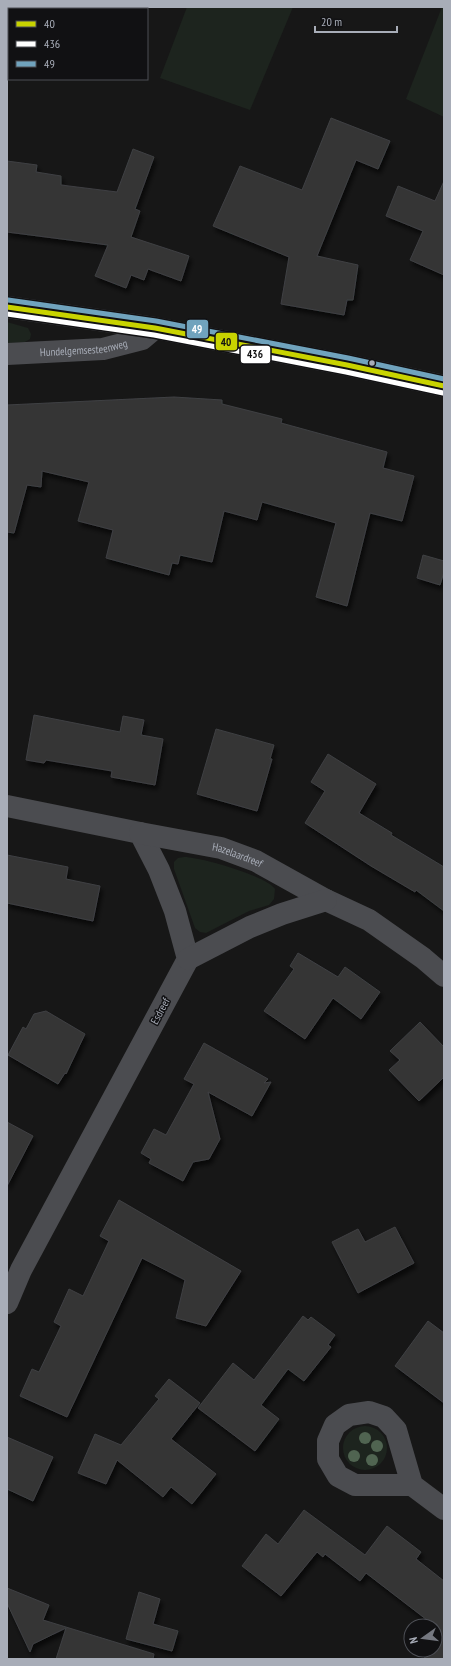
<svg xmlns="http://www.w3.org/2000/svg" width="451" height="1666" viewBox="0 0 451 1666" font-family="'PT Sans Narrow',sans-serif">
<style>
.green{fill:#1d241e}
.building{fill:#353536;stroke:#3f4043;filter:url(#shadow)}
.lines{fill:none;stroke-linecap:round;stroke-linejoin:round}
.minor{stroke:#4b4c50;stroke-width:22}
.secondary{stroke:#4a4a4e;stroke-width:22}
.bus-1-casing{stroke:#111113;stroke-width:8}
.bus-2-casing{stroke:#111113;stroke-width:8}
.bus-3-casing{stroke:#111113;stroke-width:8}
.bus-1{stroke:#c8d300;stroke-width:5}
.bus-2{stroke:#fff;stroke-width:5}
.bus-3{stroke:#70a3bd;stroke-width:5}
.tree{fill:#506451}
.bus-dot{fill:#a8adb8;stroke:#111113;stroke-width:1.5}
.labels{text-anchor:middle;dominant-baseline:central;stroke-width:3;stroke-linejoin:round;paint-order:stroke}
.street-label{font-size:11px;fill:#a8adb8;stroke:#111113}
.line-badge{stroke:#111113;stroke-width:1.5}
.badge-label{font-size:11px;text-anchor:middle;font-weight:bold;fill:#fff}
.pale-badge-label{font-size:11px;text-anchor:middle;font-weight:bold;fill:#111}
</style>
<defs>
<filter id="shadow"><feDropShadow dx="2.5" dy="4.5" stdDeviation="2" flood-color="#0009"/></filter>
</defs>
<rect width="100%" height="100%" fill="#171717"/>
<g class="green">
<path d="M 187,7 L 293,7 L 250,110 L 160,78 Z"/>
<path d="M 442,7 L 444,7 L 444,117 L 406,99 Z"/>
<path d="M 7,322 L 28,328 L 31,334 L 30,339 L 25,342 L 7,343 Z"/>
<path d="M 184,857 C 200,857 267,876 275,889 L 274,899 L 269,905 L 249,911 L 206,933 L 200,932 L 195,928 L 174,869 L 174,862 L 178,858 Z"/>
<circle cx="365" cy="1448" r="22"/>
</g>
<g class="building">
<path d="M 331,118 L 390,141 L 378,169 L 356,160 L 317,256 L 358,265 L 353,300 L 347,300 L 344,315 L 281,304 L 289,257 L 213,226 L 240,166 L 302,190 Z"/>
<path d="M 133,149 L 154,157 L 135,209 L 140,211 L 131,237 L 189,256 L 181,281 L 148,269 L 144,280 L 131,275 L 126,288 L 95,276 L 108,245 L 7,232 L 7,161 L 37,165 L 36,172 L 61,176 L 61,185 L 117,192 Z"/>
<path d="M 444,181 L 444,275 L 410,260 L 423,231 L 386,216 L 398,186 L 435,201 Z"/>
<path d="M 174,397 L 222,400 L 222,404 L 282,419 L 281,423 L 387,452 L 383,468 L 414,476 L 402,521 L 370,513 L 347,606 L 316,597 L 336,523 L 262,502 L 257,520 L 224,511 L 212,562 L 180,555 L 178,564 L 172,563 L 169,575 L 106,558 L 113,530 L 78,521 L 89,482 L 42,471 L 41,487 L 27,485 L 14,533 L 7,532 L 7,405 Z"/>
<path d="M 423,555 L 444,561 L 444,572 L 440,585 L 417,578 Z"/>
<path d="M 34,715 L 120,732 L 123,716 L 144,720 L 141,735 L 163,739 L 155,785 L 111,777 L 112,771 L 46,760 L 44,763 L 26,760 Z"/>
<path d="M 216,729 L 274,745 L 270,759 L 272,759 L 257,811 L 197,794 Z"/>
<path d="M 328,754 L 376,784 L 359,813 L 392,833 L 391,835 L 444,867 L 444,911 L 416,890 L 415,892 L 371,866 L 305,823 L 325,791 L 311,782 Z"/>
<path d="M 7,855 L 68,867 L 66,879 L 100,886 L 93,921 L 7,903 Z"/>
<path d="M 298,953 L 338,977 L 345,967 L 380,992 L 361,1019 L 333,998 L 305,1039 L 264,1011 L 294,969 L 290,966 Z"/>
<path d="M 46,1011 L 85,1034 L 66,1074 L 65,1073 L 58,1084 L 8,1055 L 23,1027 L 26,1029 L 34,1014 Z"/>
<path d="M 420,1022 L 444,1047 L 444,1077 L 419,1101 L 389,1070 L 400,1060 L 390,1051 Z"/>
<path d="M 204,1043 L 268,1079 L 264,1083 L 271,1082 L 252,1116 L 208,1092 L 220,1139 L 209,1159 L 193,1162 L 183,1181 L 149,1163 L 151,1159 L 141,1153 L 154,1129 L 166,1135 L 194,1084 L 184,1079 Z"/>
<path d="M 7,1122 L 33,1136 L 7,1186 Z"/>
<path d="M 119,1200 L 241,1271 L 206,1326 L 176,1318 L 185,1280 L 142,1258 L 67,1417 L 20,1396 L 32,1369 L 39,1372 L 61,1326 L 54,1322 L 69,1289 L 83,1296 L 109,1241 L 100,1236 Z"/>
<path d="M 395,1227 L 414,1263 L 358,1293 L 332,1242 L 358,1229 L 365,1242 Z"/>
<path d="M 303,1316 L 308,1320 L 311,1317 L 335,1335 L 328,1345 L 331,1347 L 304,1381 L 288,1369 L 261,1405 L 279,1419 L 255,1451 L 198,1408 L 233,1363 L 254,1380 Z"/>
<path d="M 428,1321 L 444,1333 L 444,1403 L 395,1366 Z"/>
<path d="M 169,1379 L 200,1403 L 171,1439 L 216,1474 L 192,1504 L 171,1487 L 163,1497 L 117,1460 L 106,1484 L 78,1473 L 95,1434 L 121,1445 L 159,1399 L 155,1396 Z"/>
<path d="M 7,1437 L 53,1457 L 33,1501 L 7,1489 Z"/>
<path d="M 304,1510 L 365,1555 L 387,1526 L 421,1552 L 416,1559 L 444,1581 L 444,1659 L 427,1659 L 416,1651 L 416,1650 L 435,1650 L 435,1626 L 429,1626 L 431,1623 L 366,1573 L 360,1581 L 325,1554 L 323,1557 L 317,1552 L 281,1596 L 242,1566 L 266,1534 L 278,1544 Z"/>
<path d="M 7,1588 L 49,1605 L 43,1620 L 154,1654 L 153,1659 L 56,1659 L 66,1628 L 33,1644 L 30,1652 L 7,1603 Z"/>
<path d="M 139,1592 L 160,1599 L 153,1624 L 178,1631 L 172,1651 L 126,1639 Z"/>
</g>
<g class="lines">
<g class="minor">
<path id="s1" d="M 7,354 L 103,349 L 142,339 L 155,328"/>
<path d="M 7,806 L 140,833 L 159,870 L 175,911 L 188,959 L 21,1270 L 7,1303"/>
<path id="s2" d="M 140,833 L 221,848 L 256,861 L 326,900 L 369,920 L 423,958 L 444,976"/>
<path d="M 188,959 L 250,927 L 282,914 L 326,900"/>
<path d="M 412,1485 L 396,1430 L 384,1417 L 369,1412 L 349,1415 L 335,1425 L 328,1441 L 328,1459 L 338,1476 L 355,1485 L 412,1485 L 444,1509"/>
</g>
<path class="secondary" d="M 7,307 L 155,328 L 347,365 L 444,386"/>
<defs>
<path id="bus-1" d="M 7,307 L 155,328 L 347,365 L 444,386"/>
<path id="bus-2" d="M 7,314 L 154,335 L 346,372 L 443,393"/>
<path id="bus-3" d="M 8,300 L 156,321 L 348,358 L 444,379"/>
</defs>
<use href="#bus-1" class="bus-1-casing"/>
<use href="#bus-2" class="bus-2-casing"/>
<use href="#bus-3" class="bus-3-casing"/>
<use href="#bus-1" class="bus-1"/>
<use href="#bus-2" class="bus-2"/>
<use href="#bus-3" class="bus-3"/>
</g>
<g class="tree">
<circle cx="365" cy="1438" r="6"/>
<circle cx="377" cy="1446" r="6"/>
<circle cx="354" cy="1456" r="6"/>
<circle cx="372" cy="1460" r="6"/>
</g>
<circle class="bus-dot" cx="372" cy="363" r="3.5"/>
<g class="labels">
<g class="street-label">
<text stroke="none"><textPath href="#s1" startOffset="77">Hundelgemsesteenweg</textPath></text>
<text stroke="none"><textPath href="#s2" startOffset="100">Hazelaardreef</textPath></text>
<text transform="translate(160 1011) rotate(-62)">Esdreef</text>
</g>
</g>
<g class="line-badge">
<rect x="186" y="319" width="23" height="20" rx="4" fill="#70a3bd"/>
<rect x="215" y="332" width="23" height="19" rx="4" fill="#c8d300"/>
<rect x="240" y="345" width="31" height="19" rx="4" fill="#fff"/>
</g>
<g class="badge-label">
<text x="197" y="333">49</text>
</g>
<g class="pale-badge-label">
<text x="226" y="346">40</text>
<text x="255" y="358">436</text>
</g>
<rect width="451" height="1666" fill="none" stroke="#a8adb8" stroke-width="16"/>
<rect x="8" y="8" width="140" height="72" fill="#111113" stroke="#4d4f55"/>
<rect x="16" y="21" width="20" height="6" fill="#c8d300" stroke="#4d4f55"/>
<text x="44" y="28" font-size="12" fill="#a8adb8">40</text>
<rect x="16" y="41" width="20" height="6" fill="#ffffff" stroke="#4d4f55"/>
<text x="44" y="48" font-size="12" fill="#a8adb8">436</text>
<rect x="16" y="61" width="20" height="6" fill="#70a3bd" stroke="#4d4f55"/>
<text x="44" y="68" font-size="12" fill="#a8adb8">49</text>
<g transform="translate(423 1638) rotate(256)"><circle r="19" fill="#111113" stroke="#4d4f55"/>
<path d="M0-3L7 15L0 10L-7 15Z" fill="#757880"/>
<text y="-6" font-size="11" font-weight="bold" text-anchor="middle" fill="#a8adb8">N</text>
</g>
<path d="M315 26v6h82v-6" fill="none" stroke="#a8adb8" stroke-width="2"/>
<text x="321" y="26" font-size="12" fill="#a8adb8" stroke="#111113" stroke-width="3" paint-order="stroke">20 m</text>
</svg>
